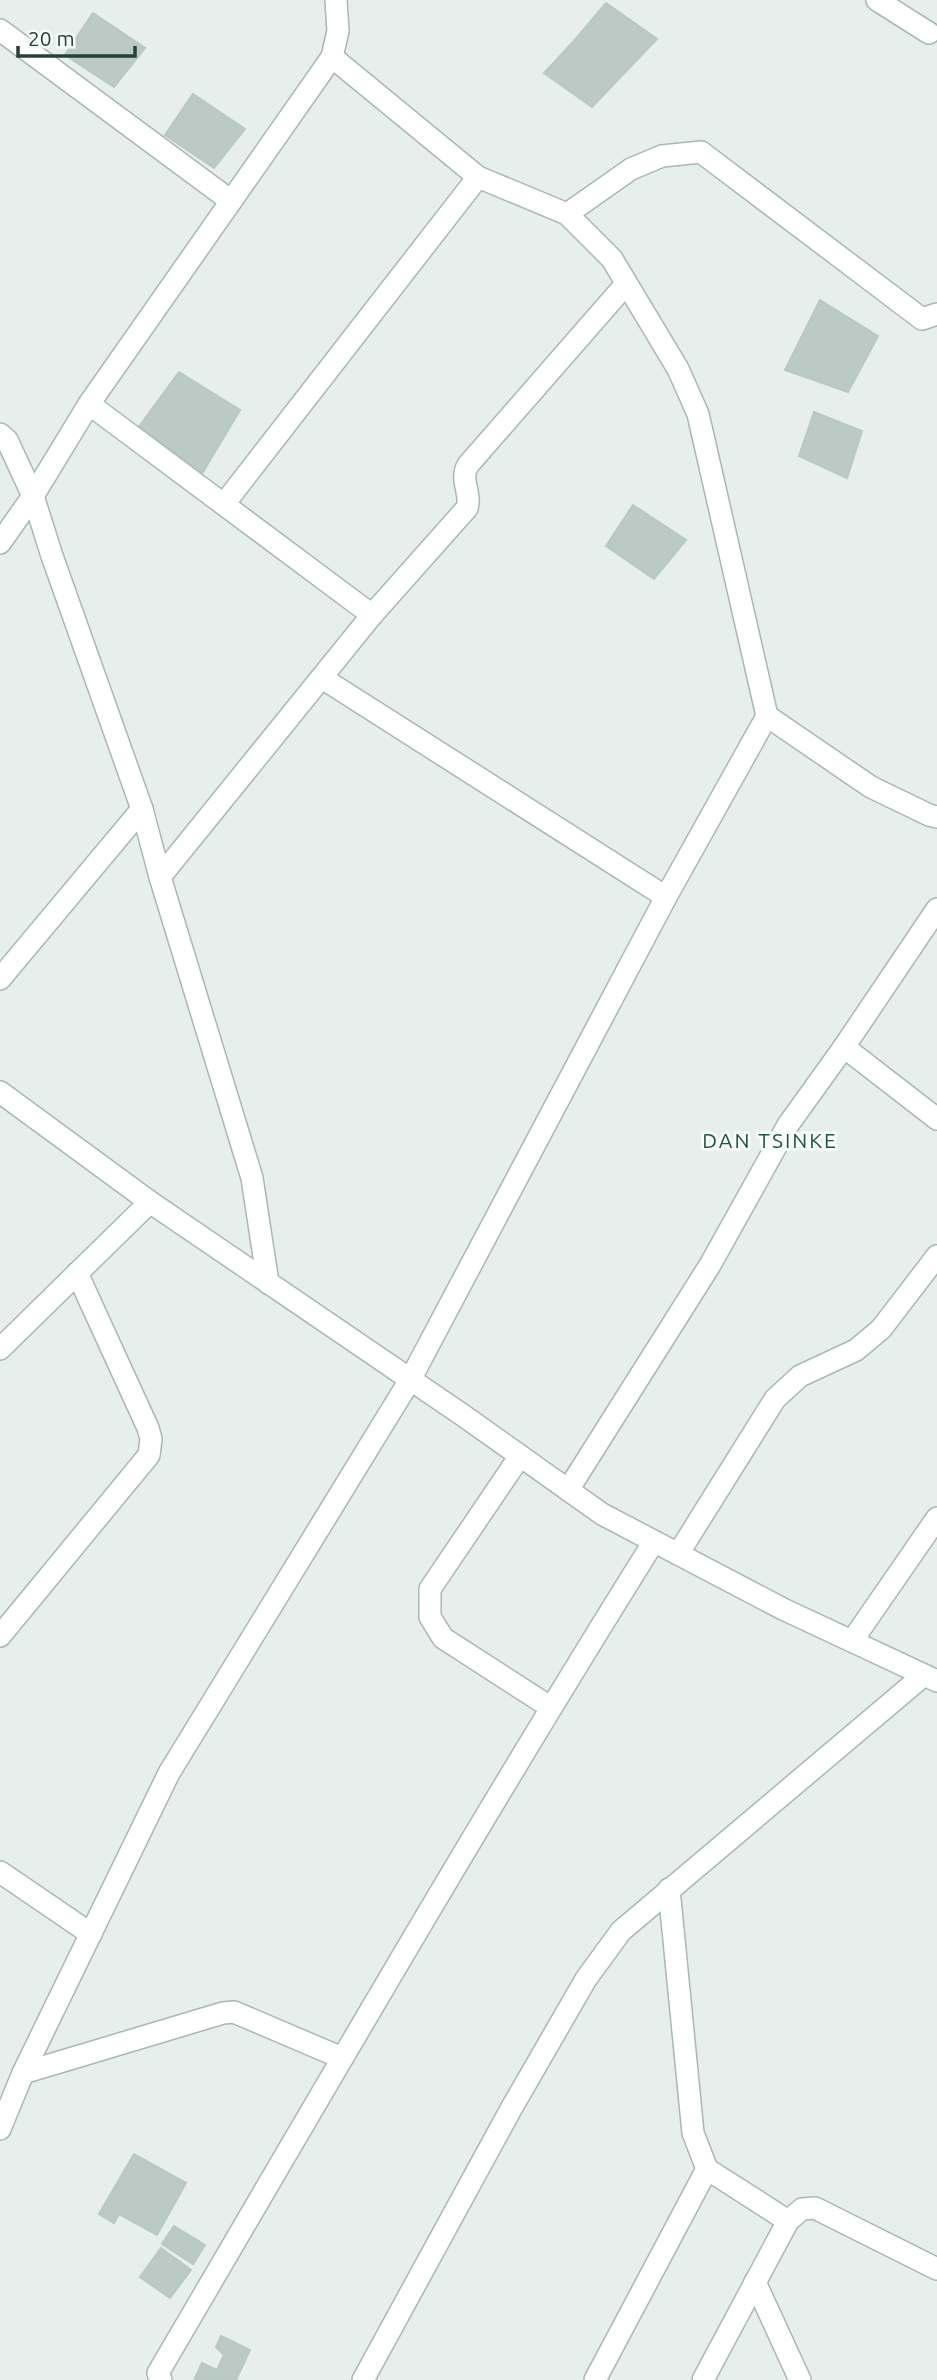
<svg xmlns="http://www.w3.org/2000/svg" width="937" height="2380" viewBox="0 0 937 2380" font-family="Ubuntu,sans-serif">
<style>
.building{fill:#bbcac4;stroke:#b8c9c2;stroke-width:2}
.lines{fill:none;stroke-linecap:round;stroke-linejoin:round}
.minor-casing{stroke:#a8b8b2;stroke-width:24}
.minor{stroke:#fff;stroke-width:21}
.labels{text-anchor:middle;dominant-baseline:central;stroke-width:6;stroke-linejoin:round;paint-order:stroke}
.quarter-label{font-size:21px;letter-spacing:2px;fill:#1f5548;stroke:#f7fbf9}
</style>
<rect width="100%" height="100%" fill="#e6efeb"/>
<g class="building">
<path d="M 606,3 L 657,39 L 592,107 L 544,73 L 574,41 Z"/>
<path d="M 93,13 L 145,48 L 114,87 L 65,55 Z"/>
<path d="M 193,94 L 245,129 L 214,168 L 165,135 Z"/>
<path d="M 820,300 L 878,336 L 848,392 L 785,370 Z"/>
<path d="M 179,372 L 240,410 L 200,477 L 138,428 Z"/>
<path d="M 814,412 L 862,431 L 847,478 L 799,456 Z"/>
<path d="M 633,505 L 686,540 L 654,579 L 606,546 Z"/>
<path d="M 134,2154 L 186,2183 L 157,2235 L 119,2214 L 114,2223 L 99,2214 Z"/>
<path d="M 174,2226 L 205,2245 L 193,2264 L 162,2244 Z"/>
<path d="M 161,2248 L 191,2270 L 170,2298 L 140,2277 Z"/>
<path d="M 221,2336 L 250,2350 L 236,2380 L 194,2380 L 202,2363 L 217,2370 L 224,2355 L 216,2347 Z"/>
</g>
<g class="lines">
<defs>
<g id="minor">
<path d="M 877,0 L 929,33"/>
<path d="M 0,30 L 231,201"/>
<path d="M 332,57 L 478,177 L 567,214 L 612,259 L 678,369 L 698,414 L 767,716 L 871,787 L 929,815 L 937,817"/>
<path d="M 567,214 L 631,169 L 662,156 L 701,152 L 922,319 L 937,314"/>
<path d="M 89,404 L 372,615"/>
<path d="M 0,434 L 7,440 L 33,496 L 52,556 L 142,809 L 160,877 L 252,1178 L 268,1283"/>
<path d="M 224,504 L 478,177"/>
<path d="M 0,543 L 33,496 L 89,404 L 332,57 L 338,31 L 336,0"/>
<path d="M 322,678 L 666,897"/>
<path d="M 160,877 L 372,615 L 467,508 C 472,493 459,480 468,465 L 626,284"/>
<path d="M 0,979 L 142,809"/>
<path d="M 844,1047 L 937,1119"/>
<path d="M 0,1092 L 150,1202 L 464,1416 L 602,1514 L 783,1609 L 937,1681"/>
<path d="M 0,1349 L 150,1202"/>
<path d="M 520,1456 L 430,1589 L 430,1617 L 443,1638 L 550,1707"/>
<path d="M 568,1490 L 710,1265 L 788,1125 L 844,1047 L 937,909"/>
<path d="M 678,1554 L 775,1399 L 800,1376 L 856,1350 L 881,1329 L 937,1256"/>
<path d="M 0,1636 L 149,1455 L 151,1439 L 148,1428 L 77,1273"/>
<path d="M 852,1641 L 937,1518"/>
<path d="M 0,1872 L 91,1934"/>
<path d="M 669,1889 L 693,2133 L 707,2169 L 788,2221"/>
<path d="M 23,2073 L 223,2013 L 234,2012 L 342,2058"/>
<path d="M 0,2129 L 23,2073 L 169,1773 L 410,1380 L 666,897 L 767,716"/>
<path d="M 755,2282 L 800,2380"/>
<path d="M 161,2380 L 158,2373 C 321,2095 482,1816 653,1543"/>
<path d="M 363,2380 L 511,2109 L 586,1979 L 621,1931 L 924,1675"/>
<path d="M 595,2380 L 707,2169"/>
<path d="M 703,2380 L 788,2221 L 802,2209 L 815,2208 L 937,2269"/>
</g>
</defs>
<use href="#minor" class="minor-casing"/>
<use href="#minor" class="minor"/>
</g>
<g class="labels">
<g class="quarter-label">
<text x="770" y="1140">DAN TSINKE</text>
</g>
</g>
<path d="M18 46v10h117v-10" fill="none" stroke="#24423a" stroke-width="3.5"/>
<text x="28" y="46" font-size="21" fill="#24423a" stroke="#f7fbf9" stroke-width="5" paint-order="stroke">20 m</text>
</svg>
